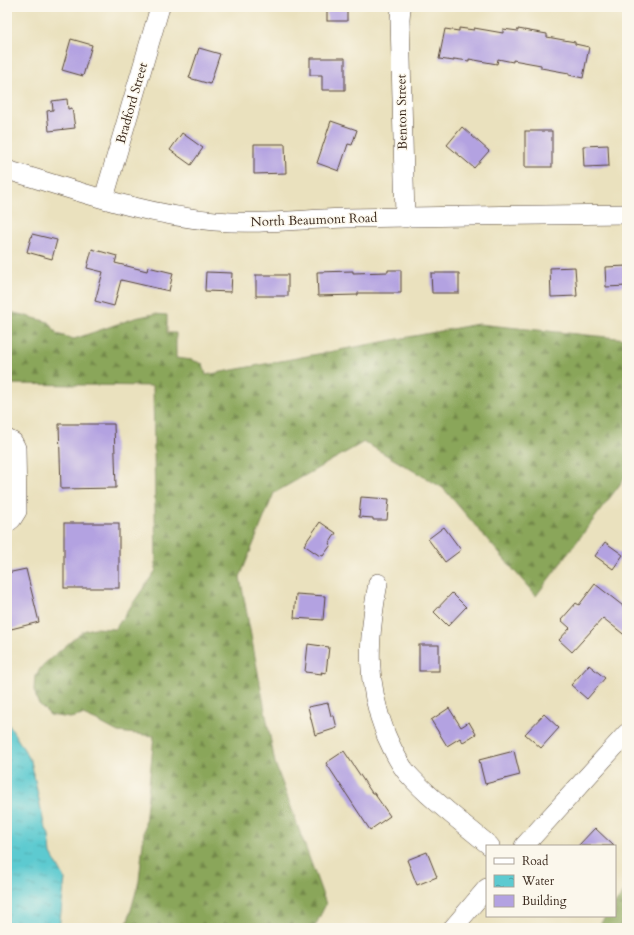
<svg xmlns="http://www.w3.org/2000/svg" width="634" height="935" viewBox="0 0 634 935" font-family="Cardo,serif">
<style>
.forest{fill:url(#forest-firs);stroke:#62683c}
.water{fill:url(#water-ripples);stroke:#4c7a77}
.building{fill:#b3a2e1}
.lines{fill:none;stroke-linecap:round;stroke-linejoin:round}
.minor-casing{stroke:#554536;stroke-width:20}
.minor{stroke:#fff;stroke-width:19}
.labels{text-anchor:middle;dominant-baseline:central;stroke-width:3;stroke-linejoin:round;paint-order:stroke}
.street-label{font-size:13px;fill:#3b2a1e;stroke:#fbf7ec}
</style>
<defs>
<pattern id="forest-firs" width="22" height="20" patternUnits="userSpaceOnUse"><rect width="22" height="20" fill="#8aa65a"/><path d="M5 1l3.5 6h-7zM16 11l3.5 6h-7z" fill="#72874a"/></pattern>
<pattern id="water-ripples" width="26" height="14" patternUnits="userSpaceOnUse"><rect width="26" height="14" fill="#5dcad0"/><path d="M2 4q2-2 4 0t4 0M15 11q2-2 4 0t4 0" fill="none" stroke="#4ea4a8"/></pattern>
</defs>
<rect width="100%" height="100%" fill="#fbf7ec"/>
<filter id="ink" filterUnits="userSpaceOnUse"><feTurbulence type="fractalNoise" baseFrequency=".025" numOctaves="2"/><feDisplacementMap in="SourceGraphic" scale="8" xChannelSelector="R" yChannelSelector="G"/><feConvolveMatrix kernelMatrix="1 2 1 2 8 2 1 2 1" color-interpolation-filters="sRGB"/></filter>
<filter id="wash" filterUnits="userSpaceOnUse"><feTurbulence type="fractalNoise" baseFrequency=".012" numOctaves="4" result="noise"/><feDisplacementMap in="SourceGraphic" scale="16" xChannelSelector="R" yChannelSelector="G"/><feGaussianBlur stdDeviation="0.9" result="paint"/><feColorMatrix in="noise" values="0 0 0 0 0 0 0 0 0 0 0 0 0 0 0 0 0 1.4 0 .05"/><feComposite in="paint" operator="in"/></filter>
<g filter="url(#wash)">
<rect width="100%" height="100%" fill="#eae1be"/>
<g class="forest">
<path d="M 7,311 L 49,322 L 57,334 L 74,339 L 135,318 L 154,314 L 167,315 L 167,333 L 176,333 L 176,358 L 192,360 L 203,364 L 206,375 L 478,324 L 627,339 L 627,475 L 536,596 L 443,488 L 364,442 L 274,493 L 240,577 L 275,763 L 326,904 L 314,928 L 126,928 L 139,881 L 154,736 L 118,732 L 97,721 L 83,715 L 70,718 L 50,715 L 38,703 L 34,690 L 35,676 L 43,665 L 83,631 L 94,628 L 115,629 L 156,570 L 153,386 L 7,384 Z"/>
<path d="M 627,888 L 627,928 L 597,928 L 606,916 L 615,916 L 615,904 Z"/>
</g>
<path class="water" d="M 7,722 L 31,761 L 44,824 L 49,835 L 51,854 L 65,879 L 59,928 L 7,928 Z"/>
<g id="blocks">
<g class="building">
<rect x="327" y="7" width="20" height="14"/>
<path d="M 459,28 L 474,30 L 474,28 L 503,33 L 503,29 L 518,31 L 518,29 L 547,34 L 547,37 L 575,42 L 575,44 L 589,47 L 583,78 L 569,75 L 569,73 L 541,68 L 541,65 L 513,60 L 513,62 L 498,59 L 497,64 L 469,59 L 469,61 L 454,59 L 454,61 L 439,59 L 445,29 L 459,31 Z"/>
<path d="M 71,39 L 92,45 L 83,76 L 62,70 Z"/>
<path d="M 199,48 L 220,54 L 210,84 L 189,78 Z"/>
<path d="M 310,58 L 345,58 L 345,90 L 322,90 L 322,75 L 310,75 Z"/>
<path d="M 67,99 L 68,109 L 72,108 L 75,128 L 49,131 L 47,111 L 53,110 L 52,101 Z"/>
<path d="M 331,121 L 357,130 L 352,145 L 348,144 L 339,171 L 317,163 Z"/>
<path d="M 462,127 L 489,151 L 474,168 L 447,145 Z"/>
<rect x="525" y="131" width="27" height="36"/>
<path d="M 182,133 L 203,148 L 191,165 L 170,150 Z"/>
<path d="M 254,144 L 285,144 L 286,173 L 254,174 Z"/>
<path d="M 608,145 L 609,166 L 584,167 L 583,146 Z"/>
<path d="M 32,234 L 57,240 L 52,259 L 27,252 Z"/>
<path d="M 92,249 L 117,256 L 115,263 L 147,271 L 148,267 L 173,273 L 169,291 L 121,280 L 114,306 L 95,301 L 103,272 L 87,268 Z"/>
<path d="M 627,266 L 627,286 L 606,287 L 605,267 Z"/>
<path d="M 575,267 L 577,296 L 551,297 L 550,268 Z"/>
<path d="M 388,270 L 401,270 L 401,293 L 358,293 L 358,295 L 318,296 L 317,272 L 353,271 L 353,273 L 388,272 Z"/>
<path d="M 206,272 L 232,273 L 231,292 L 205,291 Z"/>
<path d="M 431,273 L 459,273 L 459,293 L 432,293 Z"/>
<rect x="256" y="275" width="32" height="21"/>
<path d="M 59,424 L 114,424 L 116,488 L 61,489 Z"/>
<path d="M 361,497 L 389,499 L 387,520 L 373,520 L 373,518 L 359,517 Z"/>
<path d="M 320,522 L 336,533 L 329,544 L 331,545 L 323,556 L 321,555 L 320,556 L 304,545 Z"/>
<rect x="64" y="523" width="55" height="65"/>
<path d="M 444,527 L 461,550 L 445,562 L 428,539 Z"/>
<path d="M 605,542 L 623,555 L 613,569 L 595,556 Z"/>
<path d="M 26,569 L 39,622 L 7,630 L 7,573 Z"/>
<path d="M 595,584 L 627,609 L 627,637 L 603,618 L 572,652 L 559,640 L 570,628 L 561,620 L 576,603 L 579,605 Z"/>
<path d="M 452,593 L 466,607 L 448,626 L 434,612 Z"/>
<path d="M 296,594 L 325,596 L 323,620 L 294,618 Z"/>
<path d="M 308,644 L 329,647 L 326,673 L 321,672 L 322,674 L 305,672 Z"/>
<rect x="419" y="645" width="20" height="26"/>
<path d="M 589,665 L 605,678 L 587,699 L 571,685 Z"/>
<path d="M 328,703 L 331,716 L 334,716 L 337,728 L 315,735 L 308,707 Z"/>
<path d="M 449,708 L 461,727 L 469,722 L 476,734 L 463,742 L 460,738 L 447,746 L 431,720 Z"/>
<path d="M 544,714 L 559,728 L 541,748 L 525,734 Z"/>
<path d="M 344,751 L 372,793 L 374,793 L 390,816 L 370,830 L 326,763 Z"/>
<path d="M 514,751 L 520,775 L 485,784 L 479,760 Z"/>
<path d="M 595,828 L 614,846 L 578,846 Z"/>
<path d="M 427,852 L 437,877 L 417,885 L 407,860 Z"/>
</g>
</g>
</g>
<g filter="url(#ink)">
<use href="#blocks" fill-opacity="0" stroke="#554536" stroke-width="1"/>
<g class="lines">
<defs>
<g id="minor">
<path d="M 401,7 L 400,19 L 405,218"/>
<path d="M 7,170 C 75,190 144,215 215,221 C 259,225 303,219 347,218 C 440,216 534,215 627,214"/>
<path d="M 104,198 L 160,7"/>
<path d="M 7,439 L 13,442 L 16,448 L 17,511 L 12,519 L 7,523"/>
<path d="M 378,583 C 368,639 365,681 386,735 C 392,748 398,763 408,774 C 432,801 463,823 490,846"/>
<path d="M 524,846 L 627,733"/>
<path d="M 453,928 L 487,888"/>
</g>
</defs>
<use href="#minor" class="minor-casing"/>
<use href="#minor" class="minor"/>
</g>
</g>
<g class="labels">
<g class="street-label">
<text transform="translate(132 103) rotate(-74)">Bradford Street</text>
<text transform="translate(402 112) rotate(-91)">Benton Street</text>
<text transform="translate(314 220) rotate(-2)">North Beaumont Road</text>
</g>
</g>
<rect width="634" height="935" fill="none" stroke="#fbf7ec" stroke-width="24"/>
<rect x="486" y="845" width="130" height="72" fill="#fbf7ec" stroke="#aea59a"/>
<rect x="494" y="858" width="20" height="6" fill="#ffffff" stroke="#aea59a"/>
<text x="522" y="865" font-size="12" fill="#3b2a1e">Road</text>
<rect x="494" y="875" width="20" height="12" fill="url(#water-ripples)" stroke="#aea59a"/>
<text x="522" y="885" font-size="12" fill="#3b2a1e">Water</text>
<rect x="494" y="895" width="20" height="12" fill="#b3a2e1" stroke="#aea59a"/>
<text x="522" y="905" font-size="12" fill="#3b2a1e">Building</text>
</svg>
